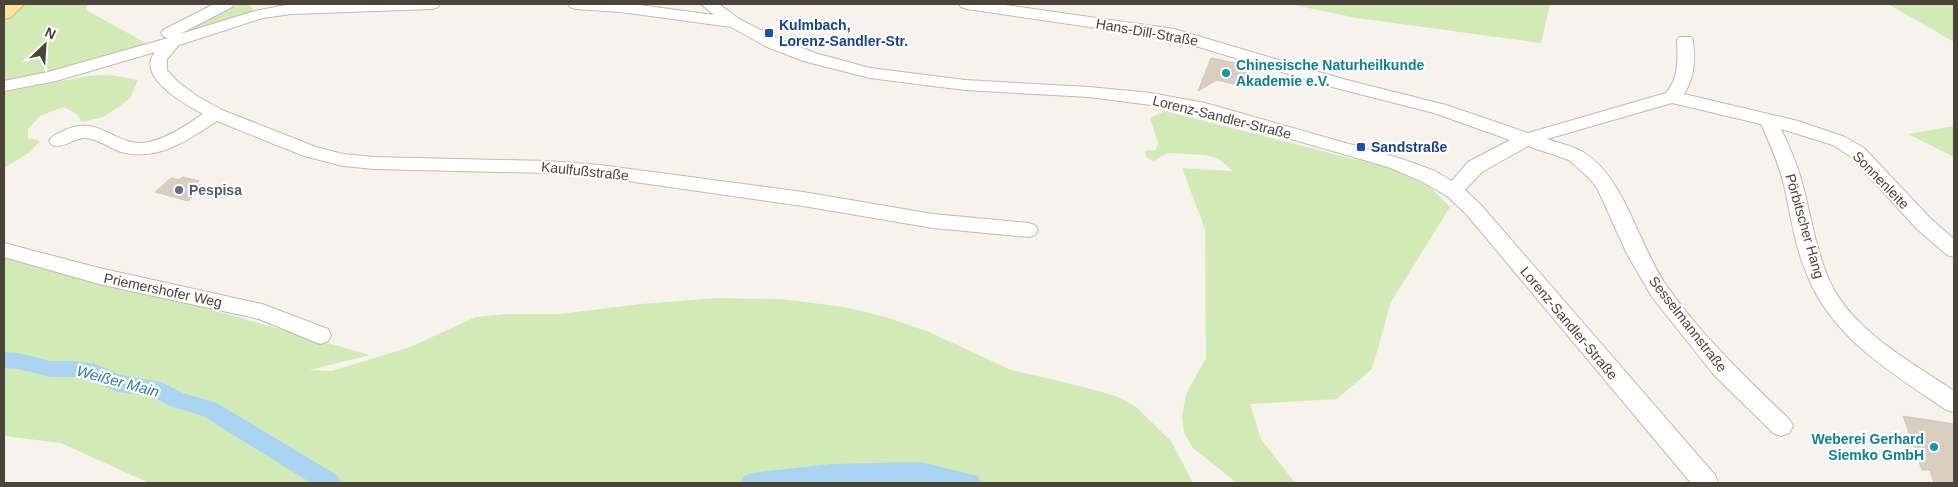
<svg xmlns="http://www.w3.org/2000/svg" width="1958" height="487" viewBox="0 0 1958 487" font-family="Arial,sans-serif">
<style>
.green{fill:#d2eab5}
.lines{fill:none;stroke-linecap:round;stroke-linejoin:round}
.canal{fill:#a9d4f2;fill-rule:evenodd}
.building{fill:#d8cfc1;stroke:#d3c7b4}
.minor-casing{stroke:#c2bbae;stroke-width:2}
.major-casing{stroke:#e6c16a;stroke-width:3}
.minor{fill:#fff;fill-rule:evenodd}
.major{fill:#ffe39c;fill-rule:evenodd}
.transit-dot{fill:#1a4fb4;stroke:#fff;stroke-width:2}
.culture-dot{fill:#0f9aa8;stroke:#fff;stroke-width:2}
.service-dot{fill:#5c6f8a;stroke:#fff;stroke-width:2}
.labels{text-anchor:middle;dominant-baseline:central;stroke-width:4.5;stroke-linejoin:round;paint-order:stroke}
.transit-label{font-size:14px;font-weight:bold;fill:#164399;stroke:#fff;text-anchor:start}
.street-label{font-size:14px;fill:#4b4439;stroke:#fff}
.culture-label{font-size:14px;font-weight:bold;fill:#0d838f;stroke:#fff;text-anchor:start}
.service-label{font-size:14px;font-weight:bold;fill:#4e5e75;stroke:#fff;text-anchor:start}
.water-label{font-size:15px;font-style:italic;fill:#2e7ab2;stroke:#fff}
</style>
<rect width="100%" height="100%" fill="#f6f3ec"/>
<g class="green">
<path d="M 4,4 L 87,4 L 86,10 L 146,43 L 96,65 L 4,86 Z"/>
<path d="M 239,4 L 248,4 L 256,13 L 185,33 L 187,30 Z"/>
<path d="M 1289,4 L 1550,4 L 1541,43 L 1357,18 Z"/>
<path d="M 1888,4 L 1954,4 L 1954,43 L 1954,42 Z"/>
<path d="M 111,75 L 138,80 L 130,98 L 117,108 L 103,117 L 82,122 L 77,114 L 63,107 L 40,116 L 28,129 L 28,138 L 40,141 L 30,152 L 4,168 L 4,92 L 88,76 Z"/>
<path d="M 1165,111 L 1389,168 L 1430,187 L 1450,207 L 1391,302 L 1372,369 L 1337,399 L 1250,404 L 1261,439 L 1295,483 L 1237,483 L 1193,448 L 1184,433 L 1182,416 L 1186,394 L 1206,358 L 1205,229 L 1182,168 L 1233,171 L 1219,159 L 1206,155 L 1168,153 L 1153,161 L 1146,157 L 1145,151 L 1156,150 L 1158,143 L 1150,118 Z"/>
<path d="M 1954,126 L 1954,157 L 1908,134 Z"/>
<path d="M 4,250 L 370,355 L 309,370 L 332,371 L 410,347 L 476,317 L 506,314 L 559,314 L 642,304 L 716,298 L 781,299 L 844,307 L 886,317 L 929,332 L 1011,370 L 1072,384 L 1116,396 L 1136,407 L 1171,441 L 1193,483 L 149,483 L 61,443 L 4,436 Z"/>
</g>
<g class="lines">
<g class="canal">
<path d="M 4,352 L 18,353 L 50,361 L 75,361 L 95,364 L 120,375 L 161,382 L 183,393 L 217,403 L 338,476 L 341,483 L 311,483 L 203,416 L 170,406 L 151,396 L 118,392 L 92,381 L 75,377 L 50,377 L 18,369 L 4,368 Z"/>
<path d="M 921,462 L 978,476 L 981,483 L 741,483 L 744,476 L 752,473 L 830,464 Z"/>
</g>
</g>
<g class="building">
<path d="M 1211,58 L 1249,66 L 1242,86 L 1217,80 L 1198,91 Z"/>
<path d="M 183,177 L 199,181 L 196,184 L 205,186 L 188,201 L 155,192 L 171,178 L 179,180 Z"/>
<path d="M 1903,416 L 1954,424 L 1954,483 L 1934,483 L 1930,470 L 1922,470 Z"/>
</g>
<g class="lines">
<defs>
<g id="minor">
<path d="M 214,4 L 234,4 L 232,7 L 180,34 L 255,11 L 291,4 L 440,4 L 438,7 L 432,9 L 291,14 L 263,18 L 179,45 L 167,59 L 167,70 L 178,82 L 197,96 L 222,110 L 316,147 L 343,154 L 374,157 L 547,161 L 600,165 L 803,192 L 933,214 L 1028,223 L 1035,225 L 1038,230 L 1035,235 L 1028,237 L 933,228 L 803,206 L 600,177 L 547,173 L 374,169 L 343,166 L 304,156 L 217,121 C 188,140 157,162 121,152 C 109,148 97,138 85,138 C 72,138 65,149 52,145 L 49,141 C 52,135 59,133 65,130 C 99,115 115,145 143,143 C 165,140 185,126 203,114 C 185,104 135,77 155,52 L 56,81 L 4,91 L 4,81 L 48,72 L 168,38 L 163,36 L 161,33 L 163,30 Z"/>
<path d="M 568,4 L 632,4 L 714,15 L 701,4 L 719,4 L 739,19 L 777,38 L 815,53 L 870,68 L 965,80 L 1089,87 L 1151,93 L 1205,103 L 1402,159 L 1435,171 L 1452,181 L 1468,162 L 1510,140 L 1434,113 L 1332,87 L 1172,39 L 967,9 L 961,7 L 959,4 L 998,4 L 1174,29 L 1343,79 L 1446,105 L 1528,133 L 1666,93 C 1679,77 1678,60 1677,40 L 1679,37 L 1691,37 L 1693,40 C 1695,61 1695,76 1684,94 L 1798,121 L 1845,137 L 1864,148 L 1931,219 L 1954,239 L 1954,257 L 1947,255 L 1917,229 L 1850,156 L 1833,145 L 1781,129 C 1790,148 1798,166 1803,186 C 1812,220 1817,257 1833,288 C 1859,335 1912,362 1954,391 L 1954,412 L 1946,410 C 1893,373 1834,340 1808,277 C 1795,248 1791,216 1784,185 C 1779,164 1770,144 1761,124 L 1672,103 L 1547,139 C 1558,143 1573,146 1583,152 C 1624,176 1639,246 1666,285 C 1701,335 1745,377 1789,419 L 1793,426 L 1789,433 L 1781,436 L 1773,433 L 1714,375 L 1652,297 L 1627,254 L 1598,190 L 1590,179 L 1569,160 L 1528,146 L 1482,172 L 1465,190 L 1481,205 L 1715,475 L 1718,483 L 1691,483 L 1467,215 L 1447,196 L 1421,181 L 1388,167 L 1204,114 L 1151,105 L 1089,97 L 965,90 L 870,78 L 803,61 L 765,46 L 731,27 L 621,12 L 576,9 L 570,7 Z"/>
<path d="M 4,243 L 99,268 L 262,304 L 328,329 L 331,335 L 328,341 L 320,344 L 259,319 L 99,284 L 4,257 Z"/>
</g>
<path id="major" d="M 4,4 L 24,4 L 11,17 L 4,19 Z"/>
</defs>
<use href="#minor" class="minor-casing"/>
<use href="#major" class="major-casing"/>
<use href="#minor" class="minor"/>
<use href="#major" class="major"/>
</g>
<g class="transit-dot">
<rect x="764" y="28" width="10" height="10" rx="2.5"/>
<rect x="1356" y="142" width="10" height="10" rx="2.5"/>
</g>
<g class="culture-dot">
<circle cx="1226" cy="73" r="5"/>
<circle cx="1934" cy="447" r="5"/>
</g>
<circle class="service-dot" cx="179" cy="190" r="5"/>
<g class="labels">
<g class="transit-label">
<text x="779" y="25">Kulmbach,<tspan x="779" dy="16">Lorenz-Sandler-Str.</tspan></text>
<text x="1371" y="147">Sandstraße</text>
</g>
<g class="street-label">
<text transform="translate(1147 32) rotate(10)">Hans-Dill-Straße</text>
<text transform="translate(1222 117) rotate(14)">Lorenz-Sandler-Straße</text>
<text transform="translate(585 171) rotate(6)">Kaulfußstraße</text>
<text transform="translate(1881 180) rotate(46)">Sonnenleite</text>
<text transform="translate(1805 226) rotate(74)">Pörbitscher Hang</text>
<text transform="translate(163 290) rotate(12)">Priemershofer Weg</text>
<text transform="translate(1569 323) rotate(50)">Lorenz-Sandler-Straße</text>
<text transform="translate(1688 324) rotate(52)">Sesselmannstraße</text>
</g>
<g class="culture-label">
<text x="1236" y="65">Chinesische Naturheilkunde<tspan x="1236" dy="16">Akademie e.V.</tspan></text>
<text x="1924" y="439" text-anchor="end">Weberei Gerhard<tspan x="1924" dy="16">Siemko GmbH</tspan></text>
</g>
<g class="service-label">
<text x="189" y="190">Pespisa</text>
</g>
<g class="water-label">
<text transform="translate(118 381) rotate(15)">Weißer Main</text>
</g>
</g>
<rect width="1958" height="487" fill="none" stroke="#4b4439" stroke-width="10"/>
<g transform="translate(45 45) rotate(25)" stroke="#ffffff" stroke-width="4" paint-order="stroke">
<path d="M0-4L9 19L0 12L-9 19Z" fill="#4b4439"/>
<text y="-8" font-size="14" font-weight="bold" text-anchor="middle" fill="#4b4439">N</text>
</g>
</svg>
